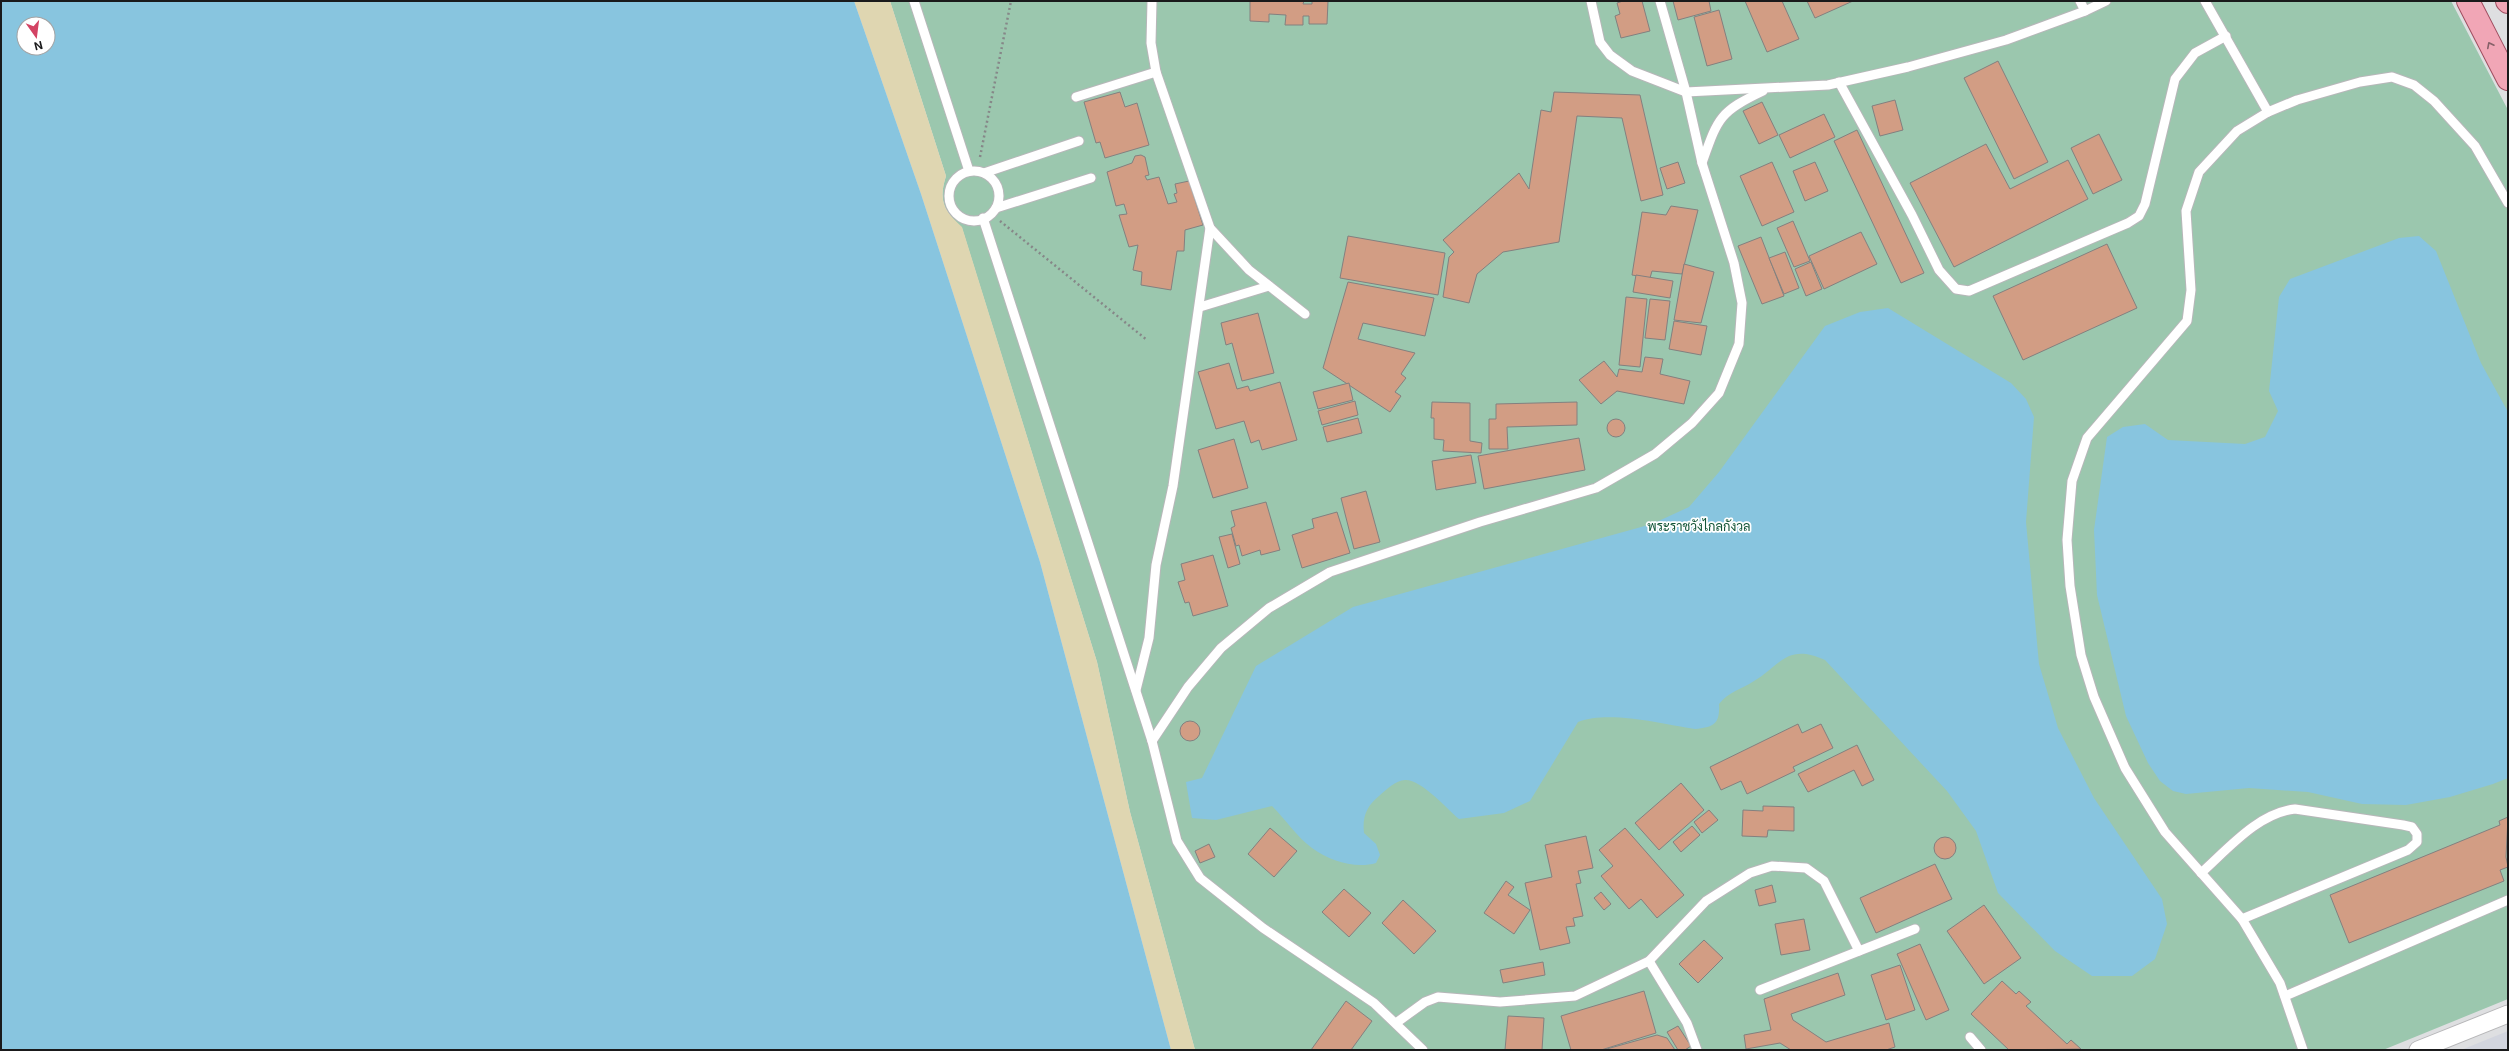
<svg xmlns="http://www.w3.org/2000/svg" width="2509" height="1051" viewBox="0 0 2509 1051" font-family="Inter,Sarabun,sans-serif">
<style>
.built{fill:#d2d5de}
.green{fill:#9bc7ae}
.sand{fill:#dfd6b1}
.water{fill:#88c5df;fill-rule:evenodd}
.building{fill:#d29d84;stroke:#83807f}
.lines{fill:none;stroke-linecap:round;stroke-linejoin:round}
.service-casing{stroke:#b7b7b9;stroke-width:11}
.minor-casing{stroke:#b7b7b9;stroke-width:19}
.primary-casing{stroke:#a04e60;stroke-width:24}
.path{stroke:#868788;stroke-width:2.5;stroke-dasharray:2 3;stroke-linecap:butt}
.service{stroke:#fff;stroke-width:9}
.minor{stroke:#fff;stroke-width:17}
.primary{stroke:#f1a6b6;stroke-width:22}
.oneway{stroke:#866068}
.labels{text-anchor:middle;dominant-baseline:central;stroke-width:3.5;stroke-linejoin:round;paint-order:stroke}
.park-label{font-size:13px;fill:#125537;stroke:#fff}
</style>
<rect width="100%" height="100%" fill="#dedfe1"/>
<path class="built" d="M 2508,1031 L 2508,1050 L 2461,1050 Z"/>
<path class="green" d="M 890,1 L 2451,1 L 2508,110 L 2508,999 L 2383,1050 L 1195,1050 L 1130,812 L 1097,662 L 962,228 C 944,211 938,201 946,176 Z"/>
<path class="sand" d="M 854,1 L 890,1 L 946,176 C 938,201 944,211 962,227 L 1097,662 L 1130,812 L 1195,1050 L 1171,1050 L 1040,562 L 921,194 Z"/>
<g class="water">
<path d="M 1,1 L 854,1 L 921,194 L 1040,562 L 1171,1050 L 1,1050 ZM 24,24 L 48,24 L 48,48 L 24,48 Z"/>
<path d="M 2419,236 L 2436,251 L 2481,363 L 2508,412 L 2508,778 L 2493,784 L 2450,797 L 2406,805 L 2362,804 L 2308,792 L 2249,788 L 2186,794 L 2173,791 L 2160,781 L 2148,763 L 2126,716 L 2097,595 L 2094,530 L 2107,437 L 2123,427 L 2145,424 L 2168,440 L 2245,444 L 2265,437 L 2278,411 L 2269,391 L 2279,297 L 2290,279 L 2399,238 Z"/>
<path d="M 1888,308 L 2011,383 L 2026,399 L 2034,417 L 2026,522 L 2039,664 L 2058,728 L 2094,798 L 2162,899 L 2167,924 L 2155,959 L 2132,976 L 2092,976 L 2055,951 L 1998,893 L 1976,831 L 1947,791 L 1825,660 C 1787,643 1782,664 1754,681 C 1741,690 1729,691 1719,704 C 1720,724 1714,727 1695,729 C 1662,724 1609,710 1578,722 L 1530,801 L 1504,813 L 1459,819 C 1447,809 1421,779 1405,780 C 1396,780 1386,790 1379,796 C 1367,806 1362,816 1364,833 L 1376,844 L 1380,855 L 1376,863 C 1356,869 1329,861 1312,848 C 1297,837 1285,819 1272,806 L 1216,820 L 1192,818 L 1186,782 L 1202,778 L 1256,666 L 1353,607 L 1652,524 L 1689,507 L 1719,472 L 1825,326 L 1860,312 Z"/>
</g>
<g class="building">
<path d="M 1250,1 L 1304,1 L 1303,4 L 1312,4 L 1312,1 L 1328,1 L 1327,24 L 1309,24 L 1309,16 L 1303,16 L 1303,25 L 1285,25 L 1286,15 L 1269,14 L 1269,22 L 1250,21 Z"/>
<path d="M 1623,1 L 1642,1 L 1650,31 L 1621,38 L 1615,16 L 1620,14 L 1617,3 Z"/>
<path d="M 1673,1 L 1709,1 L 1711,11 L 1678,20 Z"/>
<path d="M 1745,1 L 1782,1 L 1799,39 L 1767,52 Z"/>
<path d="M 1807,1 L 1853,1 L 1815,18 Z"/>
<path d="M 1719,10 L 1732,59 L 1707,66 L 1694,17 Z"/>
<path d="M 1998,61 L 2048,162 L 2014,179 L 1964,78 Z"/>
<path d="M 1120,92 L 1125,107 L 1137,103 L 1149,145 L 1105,158 L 1100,142 L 1096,143 L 1084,102 Z"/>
<path d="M 1554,92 L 1640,95 L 1663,195 L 1641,201 L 1622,118 L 1577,116 L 1559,242 L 1503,252 L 1477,274 L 1469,303 L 1443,297 L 1449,257 L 1454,252 L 1443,240 L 1519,173 L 1529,189 L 1541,110 L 1551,112 Z"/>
<path d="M 1895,100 L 1903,130 L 1880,136 L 1872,106 Z"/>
<path d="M 1762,102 L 1778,135 L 1759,144 L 1743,111 Z"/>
<path d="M 1824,114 L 1835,137 L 1790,158 L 1779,135 Z"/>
<path d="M 1857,130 L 1924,273 L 1901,283 L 1834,141 Z"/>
<path d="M 2099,134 L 2122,180 L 2093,194 L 2071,148 Z"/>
<path d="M 1986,144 L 2010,189 L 2068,160 L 2088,199 L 1954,267 L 1910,183 Z"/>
<path d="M 1141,155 L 1145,157 L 1149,175 L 1145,176 L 1147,180 L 1159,177 L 1168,204 L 1177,202 L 1174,194 L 1177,193 L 1175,184 L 1189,181 L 1203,225 L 1185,230 L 1184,251 L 1177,251 L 1171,290 L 1141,285 L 1142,272 L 1133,270 L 1138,245 L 1129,247 L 1119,215 L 1127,214 L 1124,204 L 1116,206 L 1107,172 L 1132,163 L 1135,156 Z"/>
<path d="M 1678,162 L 1685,183 L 1667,189 L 1660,168 Z"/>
<path d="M 1772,162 L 1794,212 L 1762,226 L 1740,176 Z"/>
<path d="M 1815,162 L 1828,191 L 1805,201 L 1793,171 Z"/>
<path d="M 1671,206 L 1698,210 L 1682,274 L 1652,271 L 1650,278 L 1632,275 L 1642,212 L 1666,215 Z"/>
<path d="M 1793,221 L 1810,261 L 1794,267 L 1777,228 Z"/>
<path d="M 1861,232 L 1877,264 L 1824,289 L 1809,256 Z"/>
<path d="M 1348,236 L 1445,253 L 1438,295 L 1340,278 Z"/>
<path d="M 1761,237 L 1784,296 L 1762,304 L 1738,246 Z"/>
<path d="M 2107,244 L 2137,308 L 2023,360 L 1993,296 Z"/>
<path d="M 1785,252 L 1799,288 L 1784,294 L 1769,258 Z"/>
<path d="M 1811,262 L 1822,289 L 1806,296 L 1795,269 Z"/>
<path d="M 1684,264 L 1714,272 L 1701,323 L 1674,320 Z"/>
<path d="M 1636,275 L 1673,281 L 1670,298 L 1633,292 Z"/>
<path d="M 1348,282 L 1434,298 L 1425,336 L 1363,323 L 1358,339 L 1415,353 L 1401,374 L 1406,378 L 1395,392 L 1401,396 L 1390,412 L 1323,368 Z"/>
<path d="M 1626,297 L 1647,299 L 1640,367 L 1619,365 Z"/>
<path d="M 1650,299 L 1670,301 L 1665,340 L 1645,338 Z"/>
<path d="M 1258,313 L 1274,373 L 1242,381 L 1232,343 L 1226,345 L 1221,323 Z"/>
<path d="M 1674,321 L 1707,326 L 1701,355 L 1669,349 Z"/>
<path d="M 1645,357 L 1663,359 L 1660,374 L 1690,381 L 1684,404 L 1617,391 L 1601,404 L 1579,380 L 1604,361 L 1617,377 L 1619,369 L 1642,372 Z"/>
<path d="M 1229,363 L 1237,389 L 1248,386 L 1250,391 L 1280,382 L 1297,440 L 1262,450 L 1259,440 L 1251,443 L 1244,421 L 1216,429 L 1198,372 Z"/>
<path d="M 1349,383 L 1353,400 L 1318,409 L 1313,392 Z"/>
<path d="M 1355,401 L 1358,415 L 1322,425 L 1318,411 Z"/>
<path d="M 1432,402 L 1470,403 L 1470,441 L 1482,443 L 1481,453 L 1443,451 L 1444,440 L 1434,439 L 1434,418 L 1431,418 Z"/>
<path d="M 1577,402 L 1577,425 L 1507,427 L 1508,449 L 1489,449 L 1489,419 L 1496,419 L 1496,404 Z"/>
<path d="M 1358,418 L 1362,433 L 1327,442 L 1323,427 Z"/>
<circle cx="1616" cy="428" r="9"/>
<path d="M 1579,438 L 1585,470 L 1484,489 L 1478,456 Z"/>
<path d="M 1234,439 L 1248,488 L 1213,498 L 1198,450 Z"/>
<path d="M 1471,455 L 1476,483 L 1436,490 L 1432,461 Z"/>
<path d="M 1366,491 L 1380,542 L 1354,549 L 1341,498 Z"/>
<path d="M 1266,502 L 1280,550 L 1261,555 L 1260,550 L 1242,556 L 1239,545 L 1236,546 L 1231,528 L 1235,526 L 1231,511 Z"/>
<path d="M 1337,512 L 1350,553 L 1302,568 L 1292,535 L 1314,528 L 1312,519 Z"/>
<path d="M 1232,534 L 1240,564 L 1228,568 L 1219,537 Z"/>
<path d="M 1213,555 L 1228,606 L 1193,616 L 1189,602 L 1185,603 L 1178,582 L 1185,580 L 1181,564 Z"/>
<circle cx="1190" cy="731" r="10"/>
<path d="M 1798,724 L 1802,733 L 1821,724 L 1833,748 L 1793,767 L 1795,771 L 1747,794 L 1741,781 L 1721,790 L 1710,767 Z"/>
<path d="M 1857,745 L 1874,780 L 1862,786 L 1854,770 L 1808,792 L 1798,774 Z"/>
<path d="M 1681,783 L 1704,810 L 1659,850 L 1635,823 Z"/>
<path d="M 1763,806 L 1794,807 L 1794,831 L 1768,830 L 1767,837 L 1742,836 L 1743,810 L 1763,811 Z"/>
<path d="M 1709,810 L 1718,820 L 1702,833 L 1694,822 Z"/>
<path d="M 2508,817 L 2506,857 L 2508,867 L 2500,870 L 2504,881 L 2349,943 L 2330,895 L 2500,825 L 2499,821 Z"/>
<path d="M 1692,826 L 1700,835 L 1681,852 L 1673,842 Z"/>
<path d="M 1270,828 L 1297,851 L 1274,877 L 1248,854 Z"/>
<path d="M 1625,828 L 1684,895 L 1657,918 L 1641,899 L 1629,909 L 1601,876 L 1613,866 L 1599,850 Z"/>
<path d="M 1586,836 L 1593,868 L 1578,871 L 1581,883 L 1576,884 L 1583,916 L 1573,918 L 1575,926 L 1566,927 L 1570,943 L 1540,950 L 1525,883 L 1552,877 L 1545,845 Z"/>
<circle cx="1945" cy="848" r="11"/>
<path d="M 1209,844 L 1215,857 L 1200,863 L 1195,851 Z"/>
<path d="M 1935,864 L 1952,899 L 1876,933 L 1860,898 Z"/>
<path d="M 1506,881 L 1514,887 L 1508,895 L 1530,910 L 1514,934 L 1484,913 Z"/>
<path d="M 1772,885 L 1776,902 L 1759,906 L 1755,890 Z"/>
<path d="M 1344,889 L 1371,913 L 1349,937 L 1322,912 Z"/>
<path d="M 1601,892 L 1611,904 L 1604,910 L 1594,898 Z"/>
<path d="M 1403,900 L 1436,931 L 1414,954 L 1382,923 Z"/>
<path d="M 1984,905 L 2021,958 L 1984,984 L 1947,931 Z"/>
<path d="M 1804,919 L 1810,950 L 1781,955 L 1775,924 Z"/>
<path d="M 1704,940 L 1723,958 L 1698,983 L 1679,964 Z"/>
<path d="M 1920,944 L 1949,1010 L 1926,1020 L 1897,954 Z"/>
<path d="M 1543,962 L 1545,975 L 1503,983 L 1500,970 Z"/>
<path d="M 1900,965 L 1915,1010 L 1886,1020 L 1871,975 Z"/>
<path d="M 1838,973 L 1845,995 L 1791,1014 L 1793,1020 L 1826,1042 L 1889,1023 L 1895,1047 L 1886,1050 L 1791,1050 L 1780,1043 L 1746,1049 L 1744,1035 L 1771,1030 L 1764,999 Z"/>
<path d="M 2002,981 L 2016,994 L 2019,991 L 2031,1002 L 2026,1006 L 2067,1044 L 2071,1040 L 2081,1049 L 2009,1050 L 1971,1014 Z"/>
<path d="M 1644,991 L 1656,1033 L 1601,1050 L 1571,1050 L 1561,1016 Z"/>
<path d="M 1346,1001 L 1372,1021 L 1351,1050 L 1311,1050 Z"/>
<path d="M 1508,1016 L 1544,1018 L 1542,1050 L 1505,1050 Z"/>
<path d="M 1678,1026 L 1691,1046 L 1685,1050 L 1678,1050 L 1667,1032 Z"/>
<path d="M 1657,1035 L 1667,1038 L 1675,1050 L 1603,1050 Z"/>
</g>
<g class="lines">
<defs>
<g id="service">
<path d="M 914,1 L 969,171"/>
<path d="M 1591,1 L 1600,42 L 1610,55 L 1632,71 L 1686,92 L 1828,85 L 1908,67 L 2006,40 L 2085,11 L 2106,1"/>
<path d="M 2080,1 L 2085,11"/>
<path d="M 2205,1 L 2268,112"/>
<path d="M 1839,82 L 1912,215 L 1939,270 L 1956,289 L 1969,291 L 2128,223 L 2139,216 L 2145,204 L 2175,79 L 2195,53 L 2226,36"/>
<path d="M 1076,97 L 1156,72"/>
<path d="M 1702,163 C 1718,118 1719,112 1763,91"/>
<circle cx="974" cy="196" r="25"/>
<path d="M 984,173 L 1079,141"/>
<path d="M 996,208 L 1091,178"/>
<path d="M 983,218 L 1152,741 L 1177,841 L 1200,878 L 1263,928 L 1374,1003 L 1423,1050"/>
<path d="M 1210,228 L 1249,270 L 1305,314"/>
<path d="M 1200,307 L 1269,286"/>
<path d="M 1136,690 L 1149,638 L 1156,565 L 1173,486 L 1210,228 L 1156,72 L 1151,43 L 1152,1"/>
<path d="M 1152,741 L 1188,687 L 1221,648 L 1269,608 L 1330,572 L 1480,522 L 1596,488 L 1655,454 L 1692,423 L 1719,393 L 1739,344 L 1742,303 L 1734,263 L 1702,163 L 1686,92 L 1660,1"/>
<path d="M 2201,873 C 2228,849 2258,813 2295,809 L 2403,825 L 2412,827 L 2417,834 L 2417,842 L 2408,850 L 2242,919"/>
<path d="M 1649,961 L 1687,1023 L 1697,1050"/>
<path d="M 1760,990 L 1915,929"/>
<path d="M 2285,996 L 2508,900"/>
<path d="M 1396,1023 L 1425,1002 L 1438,997 L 1500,1002 L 1575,996 L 1649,961 L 1706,901 L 1750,873 L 1772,866 L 1806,868 L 1824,881 L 1859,951"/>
<path d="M 1970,1037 L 1981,1050"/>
<path d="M 2303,1050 L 2280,983 L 2242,919 L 2165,832 L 2125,768 L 2094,697 L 2081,655 L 2070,586 L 2067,540 L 2072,481 L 2087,438 L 2187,321 L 2191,290 L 2186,211 L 2199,172 L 2237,131 L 2268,112 L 2297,100 L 2360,82 L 2392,77 L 2414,85 L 2434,101 L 2475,146 L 2508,203"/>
</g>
<path id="minor" d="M 2418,1050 L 2508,1014"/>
<g id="primary">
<path d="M 2468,1 L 2508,79"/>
<path d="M 2507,1 L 2508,2"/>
</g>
</defs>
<use href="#service" class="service-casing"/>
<use href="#minor" class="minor-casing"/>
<use href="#primary" class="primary-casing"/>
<g class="path">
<path d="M 980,157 L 1011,1"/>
<path d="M 1000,221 L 1147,340"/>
</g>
<use href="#service" class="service"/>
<use href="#minor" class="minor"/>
<use href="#primary" class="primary"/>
</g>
<defs><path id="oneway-chevron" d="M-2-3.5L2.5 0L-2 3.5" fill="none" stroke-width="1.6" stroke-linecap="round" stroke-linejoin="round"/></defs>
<use class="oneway" href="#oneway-chevron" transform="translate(2490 45) rotate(-117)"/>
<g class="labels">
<g class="park-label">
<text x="1699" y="526">พระราชวังไกลกังวล</text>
</g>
</g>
<rect width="2509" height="1051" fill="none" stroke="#1a1a1b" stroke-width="4"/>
<g transform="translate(36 36) rotate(166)"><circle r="19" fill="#ffffff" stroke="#a3a3a4"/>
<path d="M0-3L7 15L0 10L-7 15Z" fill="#d34364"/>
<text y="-6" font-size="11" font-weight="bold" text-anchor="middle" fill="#1a1a1b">N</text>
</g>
</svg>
